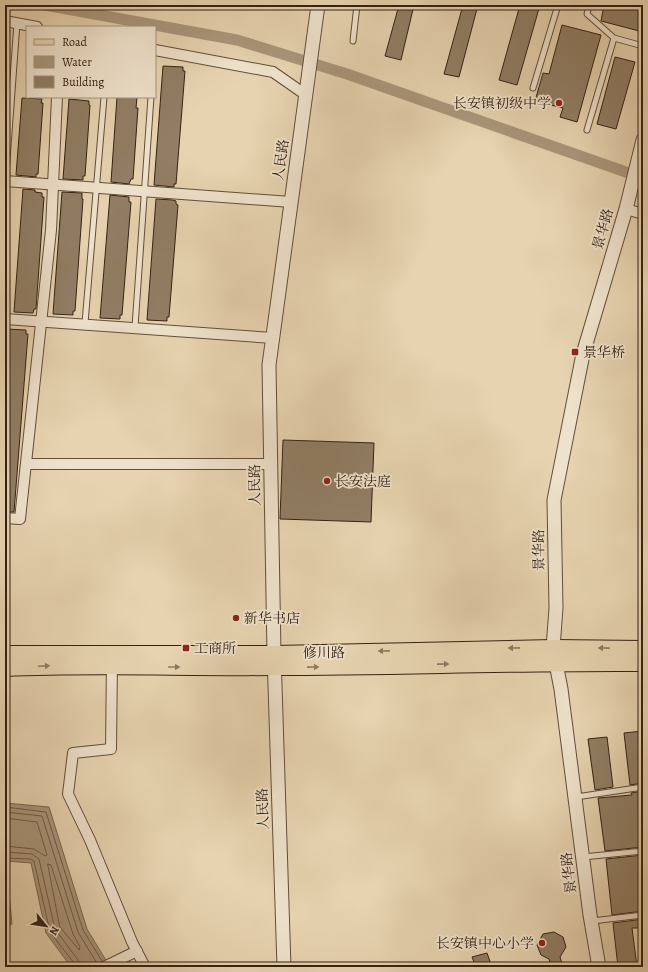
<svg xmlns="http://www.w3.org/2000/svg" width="648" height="972" viewBox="0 0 648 972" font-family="Alegreya,'Noto Serif SC',serif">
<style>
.water{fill:#aa967b;stroke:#7b6751}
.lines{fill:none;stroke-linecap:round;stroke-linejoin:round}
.shore{stroke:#6f5c47;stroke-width:1}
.canal{stroke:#aa967b;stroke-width:11}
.building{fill:#917e65;stroke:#342113}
.service-casing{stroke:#614e3a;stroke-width:7}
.minor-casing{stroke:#614e3a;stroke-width:12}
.tertiary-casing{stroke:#614e3a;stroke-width:15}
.primary-casing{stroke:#342113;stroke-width:18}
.service{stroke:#efe2cc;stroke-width:5}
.minor{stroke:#efe2cc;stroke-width:10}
.tertiary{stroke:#efe2cc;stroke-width:13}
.primary{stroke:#e7d3b0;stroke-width:16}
.oneway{fill:#8e7a62}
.poi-dot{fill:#8f2418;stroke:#efe2cc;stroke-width:1.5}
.labels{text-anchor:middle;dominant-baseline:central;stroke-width:3.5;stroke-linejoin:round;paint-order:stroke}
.poi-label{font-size:14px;fill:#342113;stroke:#efe2cc;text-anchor:start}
.street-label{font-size:14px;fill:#342113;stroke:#efe2cc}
</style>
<rect width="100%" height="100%" fill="#e7d3b0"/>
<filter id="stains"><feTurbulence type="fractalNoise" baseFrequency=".005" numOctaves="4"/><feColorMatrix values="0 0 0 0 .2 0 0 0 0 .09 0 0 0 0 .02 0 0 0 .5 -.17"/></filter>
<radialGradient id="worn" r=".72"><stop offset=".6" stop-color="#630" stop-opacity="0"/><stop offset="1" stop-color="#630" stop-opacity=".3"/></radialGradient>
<path class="water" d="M 5,803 L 49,807 L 87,929 L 110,967 L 71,967 L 46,933 L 31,863 L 6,861 L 12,924 L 5,928 Z"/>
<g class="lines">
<g class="shore">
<path d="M 5,807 L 46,812 L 83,930 L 102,961"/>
<path d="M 5,812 L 42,816 L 78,932 L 98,965"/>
<path d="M 5,818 L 37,822 L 47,855 L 45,856 L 34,849 L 5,846"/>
<path d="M 5,852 L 32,854 L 39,859 L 55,929 L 78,960 L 79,967"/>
<path d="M 5,858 L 31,859 L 34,861 L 50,932 L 74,963 L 74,967"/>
<path d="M 48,864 L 51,865 L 73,934 L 80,947 L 79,950 L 60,927 Z"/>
</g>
<path class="canal" d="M 45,5 L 237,40 L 347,74 L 643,178"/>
</g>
<g class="building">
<path d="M 399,5 L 414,5 L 401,60 L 385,56 Z"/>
<path d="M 463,5 L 478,5 L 459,77 L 444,74 Z"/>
<path d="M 520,5 L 540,5 L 517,85 L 499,80 Z"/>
<path d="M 604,5 L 643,5 L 643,32 L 601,21 Z"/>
<path d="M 562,25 L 601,35 L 577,122 L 560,117 L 563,108 L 535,101 L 543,73 L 549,74 Z"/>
<path d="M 615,57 L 635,62 L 616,129 L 597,124 Z"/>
<path d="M 163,66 L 183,67 L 183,71 L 185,71 L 176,184 L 174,184 L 174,187 L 154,185 Z"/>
<path d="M 117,97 L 137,97 L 136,108 L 138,108 L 133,179 L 131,179 L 129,184 L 111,182 Z"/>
<path d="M 22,98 L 42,99 L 41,103 L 43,103 L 38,174 L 36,174 L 36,177 L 16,175 Z"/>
<path d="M 69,99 L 89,101 L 89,105 L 90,105 L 85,176 L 83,176 L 83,180 L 63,179 Z"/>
<path d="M 23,189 L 35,190 L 35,192 L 42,193 L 42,197 L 44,197 L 36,309 L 34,309 L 33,313 L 14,312 Z"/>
<path d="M 62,192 L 82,193 L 82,199 L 83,199 L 75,311 L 73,311 L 73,315 L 53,314 Z"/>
<path d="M 110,195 L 129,197 L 129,202 L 131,202 L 122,315 L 120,315 L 120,319 L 100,318 Z"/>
<path d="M 156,199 L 173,200 L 176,201 L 176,204 L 178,205 L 169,317 L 167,317 L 167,321 L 147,320 Z"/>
<path d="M 6,329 L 26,330 L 26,334 L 28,334 L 14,512 L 5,512 Z"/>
<path d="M 283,440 L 374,443 L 371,522 L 280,519 Z"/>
<path d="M 643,731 L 643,783 L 630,785 L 624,733 Z"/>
<path d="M 607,737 L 613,787 L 595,790 L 588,739 Z"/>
<path d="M 643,791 L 643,847 L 605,851 L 598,798 L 632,795 L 631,793 Z"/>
<path d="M 643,855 L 643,911 L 612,915 L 606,859 Z"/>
<path d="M 643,919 L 643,928 L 632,928 L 637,967 L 618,967 L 613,923 Z"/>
<path d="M 554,932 L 563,937 L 566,947 L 560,957 L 563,967 L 551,967 L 549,959 L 541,955 L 537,945 L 543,934 Z"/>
<path d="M 487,953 L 492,967 L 476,967 L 472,957 Z"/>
</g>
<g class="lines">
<defs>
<g id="service">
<path d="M 589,5 L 587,14 L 614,38 L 643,46"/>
<path d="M 353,41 L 357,5"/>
<path d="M 533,88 L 558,5"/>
<path d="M 587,130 L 614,38"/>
<path d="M 5,187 L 17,23"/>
<path d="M 85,323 L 104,97"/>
<path d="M 135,327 L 151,97"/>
<path d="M 576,797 L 643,787"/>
<path d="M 583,857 L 643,851"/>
<path d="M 592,921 L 643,915"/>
</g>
<g id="minor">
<path d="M 5,21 L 37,27"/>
<path d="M 155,50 L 273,72 L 306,95"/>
<path d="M 5,181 L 291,202"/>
<path d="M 626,209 L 643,214"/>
<path d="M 5,319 L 273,338"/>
<path d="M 26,464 L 271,464"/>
<path d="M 5,518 L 20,519 L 51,230 L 57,97"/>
<path d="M 112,660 L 111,749 L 73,753 L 68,794 L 90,840 L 132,942 L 145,967"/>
<path d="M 104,967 L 137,951"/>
</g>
<g id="tertiary">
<path d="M 284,967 L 274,654 L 269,365 L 318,5"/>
<path d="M 599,967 L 590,915 L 561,689 L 553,648 L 556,608 L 554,500 L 583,354 L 626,209 L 643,140"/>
</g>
<g id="primary">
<path d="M 5,654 L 274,654 L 553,648 L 643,649"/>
<path d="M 5,668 C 95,664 185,668 274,667 C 397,667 520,662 643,663"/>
</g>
</defs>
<use href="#service" class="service-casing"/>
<use href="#minor" class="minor-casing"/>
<use href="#tertiary" class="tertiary-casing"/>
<use href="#primary" class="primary-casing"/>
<use href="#service" class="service"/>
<use href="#minor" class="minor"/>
<use href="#tertiary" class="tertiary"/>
<use href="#primary" class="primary"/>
</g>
<defs><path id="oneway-solid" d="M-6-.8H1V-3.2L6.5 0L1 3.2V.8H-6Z"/></defs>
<g class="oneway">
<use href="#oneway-solid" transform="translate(514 648) rotate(179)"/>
<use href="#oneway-solid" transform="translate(604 648) rotate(-179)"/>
<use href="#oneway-solid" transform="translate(384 651) rotate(179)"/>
<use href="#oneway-solid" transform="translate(443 664) rotate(-1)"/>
<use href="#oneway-solid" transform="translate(44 666) rotate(-2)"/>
<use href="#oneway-solid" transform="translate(174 667)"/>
<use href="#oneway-solid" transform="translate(313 667) rotate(-1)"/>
</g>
<g class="poi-dot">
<circle cx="559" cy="103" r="4"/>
<rect x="571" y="348" width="8" height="8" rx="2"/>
<circle cx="327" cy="481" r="4"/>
<circle cx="236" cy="618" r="4"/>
<rect x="182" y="644" width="8" height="8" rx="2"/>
<circle cx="542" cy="943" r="4"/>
</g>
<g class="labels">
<g class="poi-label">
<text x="551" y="103" text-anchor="end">长安镇初级中学</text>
<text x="583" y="352">景华桥</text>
<text x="335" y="481">长安法庭</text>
<text x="244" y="618">新华书店</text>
<text x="194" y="648">工商所</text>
<text x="534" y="943" text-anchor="end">长安镇中心小学</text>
</g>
<g class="street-label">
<text transform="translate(281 160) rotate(-82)">人民路</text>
<text transform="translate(603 229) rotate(-74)">景华路</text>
<text transform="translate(255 485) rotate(-91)">人民路</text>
<text transform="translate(539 550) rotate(-91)">景华路</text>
<text transform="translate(324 653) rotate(-1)">修川路</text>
<text transform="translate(263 809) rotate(-92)">人民路</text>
<text transform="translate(569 873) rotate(-97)">景华路</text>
</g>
</g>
<rect width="648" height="972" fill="none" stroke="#e7d3b0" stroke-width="20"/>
<rect x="6" y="6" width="636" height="960" fill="none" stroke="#342113" stroke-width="2"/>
<rect x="10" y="10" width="628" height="952" fill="none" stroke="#342113"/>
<rect x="26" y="26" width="130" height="72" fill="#efe2cc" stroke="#a49582"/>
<rect x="34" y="39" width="20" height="6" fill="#e7d3b0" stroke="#a49582"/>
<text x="62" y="46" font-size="12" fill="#342113">Road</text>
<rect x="34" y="56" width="20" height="12" fill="#aa967b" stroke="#a49582"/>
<text x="62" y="66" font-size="12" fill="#342113">Water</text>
<rect x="34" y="76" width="20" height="12" fill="#917e65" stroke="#a49582"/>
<text x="62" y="86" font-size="12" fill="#342113">Building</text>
<g transform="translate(46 926) rotate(120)" stroke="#efe2cc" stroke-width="3" paint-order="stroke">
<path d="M0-3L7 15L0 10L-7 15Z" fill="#342113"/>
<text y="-6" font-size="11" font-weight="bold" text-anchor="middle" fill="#342113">N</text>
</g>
<rect width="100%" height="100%" filter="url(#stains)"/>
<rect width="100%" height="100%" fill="url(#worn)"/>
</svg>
